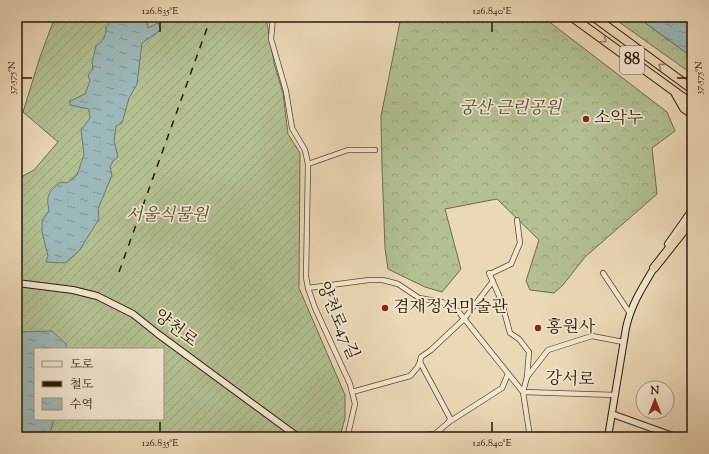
<svg xmlns="http://www.w3.org/2000/svg" width="709" height="454" viewBox="0 0 709 454" font-family="'Sorts Mill Goudy','Noto Serif KR',serif">
<style>
.forest{fill:url(#forest-crowns);stroke:#6f6c4c}
.garden{fill:url(#garden-furrows);stroke:#6f6c4c;fill-rule:evenodd}
.water{fill:url(#water-ripples);stroke:#6f7871}
.lines{fill:none;stroke-linecap:round;stroke-linejoin:round}
.minor-casing{stroke:#5c4932;stroke-width:6}
.tertiary-casing{stroke:#5c4932;stroke-width:8}
.secondary-casing{stroke:#2c1906;stroke-width:8}
.trunk-casing{stroke:#2c1906;stroke-width:10}
.minor{stroke:#f2e6d0;stroke-width:4.5}
.tertiary{stroke:#f2e6d0;stroke-width:5.5}
.secondary{stroke:#f2e6d0;stroke-width:6}
.trunk{stroke:#ebd8b6;stroke-width:8}
.rail{stroke:#2c1906;stroke-width:1.5;stroke-dasharray:7 7;stroke-linecap:butt}
.oneway{stroke:#958267}
.ticks{fill:none;stroke:#2c1906;stroke-width:1.5}
.poi-dot{fill:#8f2418;stroke:#f2e6d0;stroke-width:1.5}
.labels{text-anchor:middle;dominant-baseline:central;stroke-width:3.5;stroke-linejoin:round;paint-order:stroke}
.shield{fill:#f2e6d0;stroke:#675643;stroke-width:1}
.shield-label{font-size:16px;font-weight:bold;fill:#2c1906}
.park-label{font-size:17px;font-style:italic;fill:#544b30;stroke:#f2e6d0}
.poi-label{font-size:17px;fill:#2c1906;stroke:#f2e6d0;text-anchor:start}
.street-label{font-size:17px;fill:#2c1906;stroke:#f2e6d0}
.neatline{fill:none;stroke:#2c1906;stroke-width:1.5}
.ticks-label{font-size:10px;text-anchor:middle;fill:#2c1906}
</style>
<defs>
<pattern id="forest-crowns" width="20" height="18" patternUnits="userSpaceOnUse"><rect width="20" height="18" fill="#b2c092"/><path d="M2 6a3 3 0 1 1 6 0M12 15a3 3 0 1 1 6 0" fill="none" stroke="#99a47c"/></pattern>
<pattern id="garden-furrows" width="10" height="10" patternUnits="userSpaceOnUse"><rect width="10" height="10" fill="#b2c092"/><path d="M-1 1l2-2M0 10L10 0M9 11l2-2" fill="none" stroke="#99a47c"/></pattern>
<pattern id="water-ripples" width="26" height="14" patternUnits="userSpaceOnUse"><rect width="26" height="14" fill="#9cb8b8"/><path d="M2 4q2-2 4 0t4 0M15 11q2-2 4 0t4 0" fill="none" stroke="#7f9594"/></pattern>
</defs>
<rect width="100%" height="100%" fill="#ebd8b6"/>
<filter id="stains"><feTurbulence type="fractalNoise" baseFrequency=".005" numOctaves="4"/><feColorMatrix values="0 0 0 0 .2 0 0 0 0 .09 0 0 0 0 .02 0 0 0 .5 -.17"/></filter>
<radialGradient id="worn" r=".72"><stop offset=".6" stop-color="#630" stop-opacity="0"/><stop offset="1" stop-color="#630" stop-opacity=".3"/></radialGradient>
<g class="forest">
<path d="M 401,17 L 543,17 L 667,112 L 675,131 L 652,148 L 657,194 L 585,257 L 563,285 L 554,293 L 530,290 L 526,281 L 539,240 L 497,199 L 445,209 L 461,269 L 442,292 L 425,287 L 388,269 L 385,248 L 382,167 L 381,116 Z"/>
<path d="M 612,17 L 637,17 L 692,57 L 692,74 Z"/>
</g>
<path class="garden" d="M 55,17 L 266,17 L 274,63 L 283,93 L 288,134 L 300,153 L 299,288 L 345,395 L 345,418 L 341,433 L 337,437 L 17,437 L 17,188 L 19,178 L 34,170 L 58,142 L 23,112 L 40,57 ZM 35,349 L 163,349 L 163,419 L 35,419 Z"/>
<g class="water">
<path d="M 115,17 L 147,17 L 148,28 L 158,23 L 161,30 L 142,43 L 137,84 L 129,98 L 122,123 L 116,126 L 114,141 L 118,157 L 113,161 L 110,167 L 112,175 L 98,209 L 99,219 L 79,251 L 65,263 L 46,262 L 48,256 L 42,232 L 42,221 L 49,211 C 46,195 48,192 61,182 L 67,183 L 77,175 L 84,155 L 81,130 L 90,118 L 89,109 L 70,105 L 70,101 L 85,94 L 90,81 L 88,75 L 93,69 L 92,62 L 96,46 C 103,41 106,37 106,27 Z"/>
<path d="M 637,17 L 692,17 L 692,57 Z"/>
<path d="M 52,331 L 66,344 L 66,349 L 35,349 L 35,419 L 54,419 L 49,437 L 17,437 L 17,332 Z"/>
</g>
<g class="lines">
<defs>
<g id="minor">
<path d="M 273,17 L 271,39 L 286,91 L 292,128 L 305,150 L 308,164 L 306,277 L 308,288 L 315,308 L 350,384 L 355,404 L 348,434 L 346,437"/>
<path d="M 308,164 L 348,150 L 375,150"/>
<path d="M 489,273 L 501,300 L 510,333 L 519,339 L 529,352 L 527,377 L 523,392 L 615,395"/>
<path d="M 603,273 L 629,312"/>
<path d="M 490,274 L 511,264 L 520,243 L 517,220"/>
<path d="M 308,288 L 369,280 L 383,280 L 398,284 L 419,298 L 442,302 L 458,311 L 523,392 L 530,437"/>
<path d="M 420,362 L 450,418 L 449,422"/>
<path d="M 527,377 L 548,350 L 592,336 L 623,342"/>
<path d="M 352,392 L 410,376 L 417,368 L 420,362 L 421,357 L 431,350 L 464,319 L 493,281"/>
<path d="M 401,437 L 435,434 L 449,422 L 502,388 L 508,374"/>
</g>
<path id="tertiary" d="M 612,414 L 676,437"/>
<g id="secondary">
<path d="M 668,244 L 692,210"/>
<path d="M 17,283 L 73,290 L 97,296 L 133,314 L 158,334 L 298,437"/>
<path d="M 608,437 L 626,328 C 631,305 642,288 654,268 L 655,265"/>
</g>
<g id="trunk">
<path d="M 572,17 L 692,104"/>
<path d="M 594,17 L 692,89"/>
<path d="M 676,94 L 684,108 L 692,114"/>
<path d="M 654,268 L 692,220"/>
</g>
</defs>
<use href="#minor" class="minor-casing"/>
<use href="#tertiary" class="tertiary-casing"/>
<use href="#secondary" class="secondary-casing"/>
<use href="#trunk" class="trunk-casing"/>
<use href="#minor" class="minor"/>
<use href="#tertiary" class="tertiary"/>
<use href="#secondary" class="secondary"/>
<use href="#trunk" class="trunk"/>
<path class="rail" d="M 119,272 L 211,17"/>
</g>
<defs><path id="oneway-chevron" d="M-2-3.5L2.5 0L-2 3.5" fill="none" stroke-width="1.6" stroke-linecap="round" stroke-linejoin="round"/></defs>
<g class="oneway">
<use href="#oneway-chevron" transform="translate(604 40) rotate(35)"/>
<use href="#oneway-chevron" transform="translate(661 66) rotate(-144)"/>
</g>
<path class="ticks" d="M 160,22 L 160,32M 492,22 L 492,32M 22,78 L 32,78M 677,78 L 687,78M 160,422 L 160,432M 492,422 L 492,432"/>
<g class="poi-dot">
<circle cx="586" cy="119" r="4"/>
<circle cx="385" cy="308" r="4"/>
<circle cx="538" cy="328" r="4"/>
</g>
<g class="labels">
<rect class="shield" x="620" y="46" width="24" height="28" rx="3"/>
<g class="shield-label">
<text x="632" y="60">88</text>
</g>
<g class="park-label">
<text x="510" y="109">궁산 근린공원</text>
<text x="167" y="216">서울식물원</text>
</g>
<g class="poi-label">
<text x="594" y="119">소악누</text>
<text x="393" y="308">겸재정선미술관</text>
<text x="546" y="328">홍원사</text>
</g>
<g class="street-label">
<text transform="translate(337 321) rotate(67)">양천로47길</text>
<text transform="translate(175 329) rotate(37)">양천로</text>
<text transform="translate(570 380) rotate(2)">강서로</text>
</g>
</g>
<rect width="709" height="454" fill="none" stroke="#ebd8b6" stroke-width="44"/>
<rect x="34" y="348" width="130" height="72" fill="#f2e6d0" stroke="#a3947f"/>
<rect x="42" y="361" width="20" height="6" fill="#f2e6d0" stroke="#a3947f"/>
<text x="70" y="368" font-size="12" fill="#2c1906">도로</text>
<rect x="42" y="381" width="20" height="6" fill="#2c1906" stroke="#a3947f"/>
<text x="70" y="388" font-size="12" fill="#2c1906">철도</text>
<rect x="42" y="398" width="20" height="12" fill="url(#water-ripples)" stroke="#a3947f"/>
<text x="70" y="408" font-size="12" fill="#2c1906">수역</text>
<g transform="translate(655 400)"><circle r="19" fill="#f2e6d0" stroke="#a3947f"/>
<path d="M0-3L7 15L0 10L-7 15Z" fill="#8f2418"/>
<text y="-6" font-size="11" font-weight="bold" text-anchor="middle" fill="#2c1906">N</text>
</g>
<rect x="22" y="22" width="665" height="410" class="neatline"/>
<g class="ticks-label">
<text x="160" y="14">126.835°E</text>
<text x="492" y="14">126.840°E</text>
<text transform="translate(11 78) rotate(-90)" y="4">37.575°N</text>
<text transform="translate(698 78) rotate(-90)" y="4">37.575°N</text>
<text x="160" y="446">126.835°E</text>
<text x="492" y="446">126.840°E</text>
</g>
<rect width="100%" height="100%" filter="url(#stains)"/>
<rect width="100%" height="100%" fill="url(#worn)"/>
</svg>
